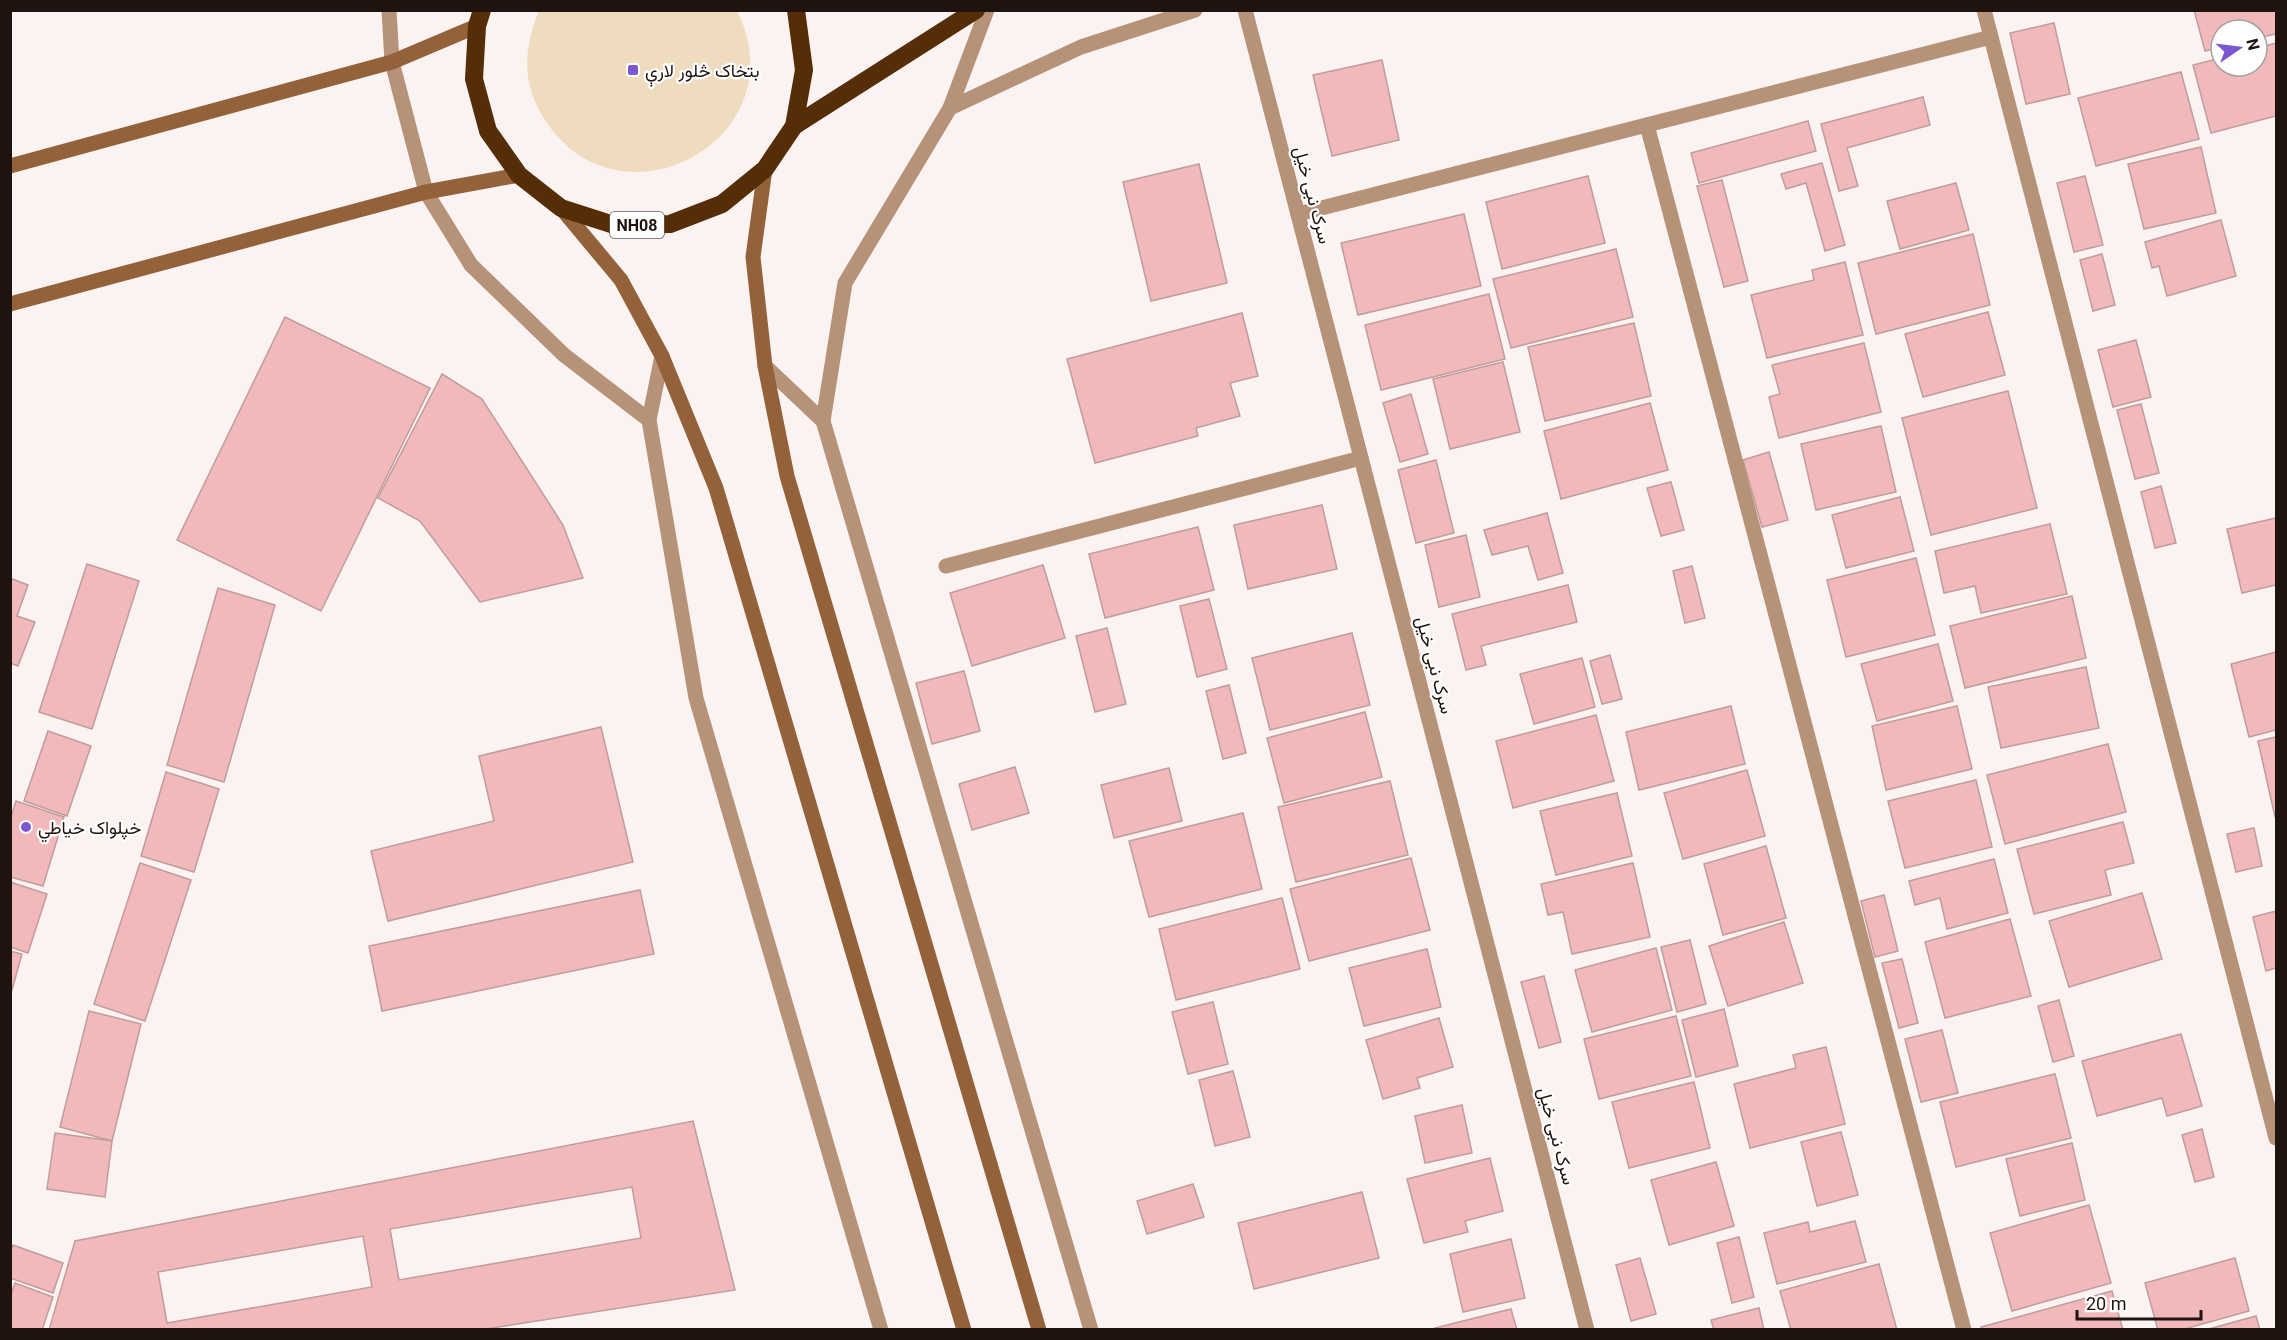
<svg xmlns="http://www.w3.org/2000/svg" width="2287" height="1340" viewBox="0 0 2287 1340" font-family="Roboto,Vazirmatn,sans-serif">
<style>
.green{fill:#efdcbf}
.building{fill:#f2b9ba;stroke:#c09c9d;stroke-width:1.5;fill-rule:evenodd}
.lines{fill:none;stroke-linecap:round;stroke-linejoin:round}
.street{stroke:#b69278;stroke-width:15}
.secondary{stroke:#94623a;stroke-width:15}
.highway{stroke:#552d06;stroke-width:18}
.poi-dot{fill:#7b57d0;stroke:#fff;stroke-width:2}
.labels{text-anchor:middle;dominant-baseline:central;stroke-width:4.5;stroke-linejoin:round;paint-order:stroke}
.shield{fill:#fff;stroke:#625a58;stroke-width:1.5}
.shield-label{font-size:16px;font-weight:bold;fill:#1f1310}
.poi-label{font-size:18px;fill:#1f1310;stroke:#fff;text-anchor:start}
.street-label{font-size:18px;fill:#1f1310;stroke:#fff}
</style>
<rect width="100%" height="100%" fill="#faf3f1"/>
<path class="green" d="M 539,10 L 737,11 C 800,137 623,235 547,123 C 521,85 523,52 539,10 Z"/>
<g class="building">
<path d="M 2194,10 L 2276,10 L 2276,34 L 2257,38 L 2257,30 L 2221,30 L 2221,47 L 2205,51 Z"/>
<path d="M 2054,23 L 2070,94 L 2026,104 L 2010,33 Z"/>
<path d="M 2276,43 L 2276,116 L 2211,133 L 2193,65 L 2221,58 L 2221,66 L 2257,66 L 2257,48 Z"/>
<path d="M 1382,60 L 1399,140 L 1332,156 L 1313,75 Z"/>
<path d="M 2181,72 L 2199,139 L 2096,166 L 2078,98 Z"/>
<path d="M 1923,97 L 1930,125 L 1847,148 L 1858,186 L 1839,191 L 1821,124 Z"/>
<path d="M 1808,121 L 1816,151 L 1699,183 L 1691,153 Z"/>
<path d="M 2201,147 L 2216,213 L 2144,229 L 2128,164 Z"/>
<path d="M 1822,163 L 1845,245 L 1825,251 L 1806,183 L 1786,189 L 1781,174 Z"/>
<path d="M 1199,164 L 1227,283 L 1151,301 L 1123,182 Z"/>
<path d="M 1588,176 L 1605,243 L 1502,269 L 1486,202 Z"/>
<path d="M 2085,176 L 2103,245 L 2074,252 L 2057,183 Z"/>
<path d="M 1722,180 L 1748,281 L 1724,287 L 1697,186 Z"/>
<path d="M 1956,183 L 1969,230 L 1900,249 L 1887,201 Z"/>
<path d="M 1464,214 L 1481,286 L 1358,315 L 1341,243 Z"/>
<path d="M 2221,220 L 2236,276 L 2167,296 L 2159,266 L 2152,268 L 2145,242 Z"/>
<path d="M 1973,234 L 1990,305 L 1876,334 L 1858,263 Z"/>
<path d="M 1616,249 L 1633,317 L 1511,348 L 1493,279 Z"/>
<path d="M 2102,254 L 2115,305 L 2093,311 L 2080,260 Z"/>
<path d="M 1845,262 L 1863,335 L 1767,358 L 1751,295 L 1814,280 L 1812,270 Z"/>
<path d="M 1489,294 L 1505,359 L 1381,390 L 1365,325 Z"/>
<path d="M 1988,312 L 2005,375 L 1923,397 L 1905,334 Z"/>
<path d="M 1242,313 L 1258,376 L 1230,383 L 1240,416 L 1196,428 L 1198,436 L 1095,463 L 1067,359 Z"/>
<path d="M 285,317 L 430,388 L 321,611 L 177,540 Z"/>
<path d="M 1634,323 L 1651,396 L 1545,421 L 1528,347 Z"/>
<path d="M 2136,340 L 2151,397 L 2113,407 L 2098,350 Z"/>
<path d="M 1864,343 L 1881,412 L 1779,438 L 1769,397 L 1780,394 L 1772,365 Z"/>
<path d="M 1503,362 L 1520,432 L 1450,449 L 1433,379 Z"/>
<path d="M 442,374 L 482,399 L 563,525 L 583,578 L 480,602 L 420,521 L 378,498 Z"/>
<path d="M 2008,391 L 2037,508 L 1931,535 L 1902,418 Z"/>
<path d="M 1411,394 L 1428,454 L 1400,462 L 1383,403 Z"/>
<path d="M 1650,403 L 1668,470 L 1561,499 L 1544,431 Z"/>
<path d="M 2141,404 L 2159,473 L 2135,479 L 2117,410 Z"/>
<path d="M 1881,426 L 1896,492 L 1816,510 L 1801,444 Z"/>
<path d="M 1769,452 L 1788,520 L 1762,527 L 1743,460 Z"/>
<path d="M 1436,460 L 1454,533 L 1416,543 L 1398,470 Z"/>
<path d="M 1671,482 L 1684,530 L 1661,536 L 1647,488 Z"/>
<path d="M 2161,486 L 2176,543 L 2155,548 L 2141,492 Z"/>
<path d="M 1900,497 L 1914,551 L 1846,568 L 1832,515 Z"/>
<path d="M 1322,505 L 1337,569 L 1248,589 L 1234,525 Z"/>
<path d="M 1547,513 L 1563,573 L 1538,580 L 1528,546 L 1492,555 L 1484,530 Z"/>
<path d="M 2276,518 L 2276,585 L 2242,593 L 2227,529 Z"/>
<path d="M 2050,524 L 2067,594 L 1981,613 L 1975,586 L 1944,593 L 1935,551 Z"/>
<path d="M 1198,527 L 1214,590 L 1105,618 L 1089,554 Z"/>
<path d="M 1466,535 L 1480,597 L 1439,607 L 1425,545 Z"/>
<path d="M 1916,558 L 1935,635 L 1846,657 L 1827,580 Z"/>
<path d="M 87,564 L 139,581 L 92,729 L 39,712 Z"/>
<path d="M 1043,565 L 1065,638 L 972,666 L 950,593 Z"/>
<path d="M 1692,566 L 1705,618 L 1685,623 L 1673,571 Z"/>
<path d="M 10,578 L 28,585 L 17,616 L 35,622 L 18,666 L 10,663 Z"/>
<path d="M 1568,585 L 1577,622 L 1481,646 L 1486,665 L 1466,670 L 1452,614 Z"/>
<path d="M 218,588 L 275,605 L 224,782 L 167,765 Z"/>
<path d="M 2072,596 L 2086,658 L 1965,688 L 1950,626 Z"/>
<path d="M 1209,599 L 1227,669 L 1197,677 L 1180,606 Z"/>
<path d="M 1107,628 L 1126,704 L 1095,712 L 1076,636 Z"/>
<path d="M 1352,633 L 1370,705 L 1270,730 L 1252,658 Z"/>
<path d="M 1938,644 L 1953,701 L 1877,721 L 1861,664 Z"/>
<path d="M 2276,652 L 2276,730 L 2249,737 L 2231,664 Z"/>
<path d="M 1610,655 L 1622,699 L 1602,704 L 1590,661 Z"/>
<path d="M 1582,658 L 1595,707 L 1534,724 L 1520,674 Z"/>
<path d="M 2086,667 L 2099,728 L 2001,748 L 1988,687 Z"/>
<path d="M 964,671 L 980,731 L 932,744 L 916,683 Z"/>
<path d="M 1229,685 L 1246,753 L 1223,759 L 1206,691 Z"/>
<path d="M 1731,706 L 1745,764 L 1639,790 L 1626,732 Z"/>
<path d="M 1957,706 L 1972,769 L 1886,790 L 1872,726 Z"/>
<path d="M 1365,712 L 1382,777 L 1284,803 L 1267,738 Z"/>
<path d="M 1596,715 L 1614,781 L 1513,808 L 1496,741 Z"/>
<path d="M 601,727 L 633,862 L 388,921 L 371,851 L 494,821 L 479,756 Z"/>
<path d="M 48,731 L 91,746 L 67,816 L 24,801 Z"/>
<path d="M 2276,737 L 2276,817 L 2275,817 L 2258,741 Z"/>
<path d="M 2108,744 L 2126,812 L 2005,844 L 1987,775 Z"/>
<path d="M 1015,767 L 1029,813 L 972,830 L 959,784 Z"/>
<path d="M 1169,768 L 1182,821 L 1114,838 L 1101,785 Z"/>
<path d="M 1747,770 L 1765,836 L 1683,859 L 1664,793 Z"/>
<path d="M 166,772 L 219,789 L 194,872 L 141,856 Z"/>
<path d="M 1976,780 L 1992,847 L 1905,868 L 1888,801 Z"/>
<path d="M 1390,781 L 1408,855 L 1296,882 L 1278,807 Z"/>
<path d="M 1617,793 L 1632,856 L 1556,875 L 1540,811 Z"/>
<path d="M 16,801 L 64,817 L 43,886 L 10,877 L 10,820 Z"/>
<path d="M 1243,813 L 1262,889 L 1149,917 L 1129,841 Z"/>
<path d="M 2123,822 L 2134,863 L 2105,870 L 2111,895 L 2034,914 L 2017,849 Z"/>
<path d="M 2254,828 L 2262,866 L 2236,872 L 2227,834 Z"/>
<path d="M 1766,846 L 1786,918 L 1723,935 L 1704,864 Z"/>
<path d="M 1411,858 L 1430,930 L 1309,961 L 1290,889 Z"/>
<path d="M 1994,859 L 2008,913 L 1947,929 L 1940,898 L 1915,905 L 1909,881 Z"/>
<path d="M 140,863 L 191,880 L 145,1021 L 94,1004 Z"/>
<path d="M 1633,863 L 1650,937 L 1572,954 L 1563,912 L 1548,915 L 1541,884 Z"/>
<path d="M 10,882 L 47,894 L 28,953 L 10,947 Z"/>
<path d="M 640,890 L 654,954 L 382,1011 L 369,946 Z"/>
<path d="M 2142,893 L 2162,959 L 2069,987 L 2049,921 Z"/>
<path d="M 1884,895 L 1898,951 L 1875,957 L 1861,901 Z"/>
<path d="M 1282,898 L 1300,969 L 1176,1000 L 1159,929 Z"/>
<path d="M 2276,911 L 2276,968 L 2266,971 L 2253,917 Z"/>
<path d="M 2010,919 L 2031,996 L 1945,1018 L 1925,942 Z"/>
<path d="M 1784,922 L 1803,983 L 1728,1006 L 1709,946 Z"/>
<path d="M 1690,940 L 1706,1004 L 1677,1012 L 1661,947 Z"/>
<path d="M 1656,948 L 1672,1010 L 1592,1032 L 1575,970 Z"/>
<path d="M 1427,949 L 1441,1007 L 1364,1026 L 1349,968 Z"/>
<path d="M 10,951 L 22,954 L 10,997 Z"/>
<path d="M 1902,959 L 1918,1023 L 1899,1028 L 1882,963 Z"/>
<path d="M 1544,976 L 1561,1042 L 1539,1048 L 1521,982 Z"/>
<path d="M 2059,1000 L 2074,1056 L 2053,1062 L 2038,1006 Z"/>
<path d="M 1213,1002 L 1228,1064 L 1188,1074 L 1172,1012 Z"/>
<path d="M 1724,1009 L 1738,1066 L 1696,1077 L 1682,1020 Z"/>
<path d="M 89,1011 L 141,1024 L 112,1141 L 60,1127 Z"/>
<path d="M 1676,1016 L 1691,1076 L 1599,1099 L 1584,1039 Z"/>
<path d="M 1439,1018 L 1453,1067 L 1417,1078 L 1420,1088 L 1383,1099 L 1366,1040 Z"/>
<path d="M 1942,1030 L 1958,1093 L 1921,1102 L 1905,1039 Z"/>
<path d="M 2181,1034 L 2202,1106 L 2167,1116 L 2162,1098 L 2097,1116 L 2082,1061 Z"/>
<path d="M 1826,1047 L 1845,1124 L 1750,1148 L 1734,1084 L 1796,1068 L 1793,1055 Z"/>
<path d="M 1233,1071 L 1250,1137 L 1215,1146 L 1199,1080 Z"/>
<path d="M 2055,1074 L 2071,1138 L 1956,1167 L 1940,1102 Z"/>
<path d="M 1694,1082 L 1710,1148 L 1629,1168 L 1612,1102 Z"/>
<path d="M 1462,1105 L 1472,1153 L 1425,1163 L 1415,1116 Z"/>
<path d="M 693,1121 L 735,1290 L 480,1330 L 49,1330 L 75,1241 ZM 632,1187 L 641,1238 L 399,1280 L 390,1229 ZM 363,1236 L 372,1287 L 167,1323 L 158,1272 Z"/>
<path d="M 2202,1129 L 2214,1177 L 2195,1182 L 2182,1135 Z"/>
<path d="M 1841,1132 L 1858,1195 L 1817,1206 L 1801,1142 Z"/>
<path d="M 55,1133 L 112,1141 L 105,1197 L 47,1189 Z"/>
<path d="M 2072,1143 L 2085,1200 L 2020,1216 L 2006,1159 Z"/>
<path d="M 1490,1158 L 1503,1211 L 1465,1221 L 1468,1232 L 1424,1243 L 1407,1179 Z"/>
<path d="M 1716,1162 L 1734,1226 L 1669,1245 L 1651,1180 Z"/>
<path d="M 1193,1184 L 1204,1217 L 1147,1234 L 1137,1201 Z"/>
<path d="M 1362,1192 L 1379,1258 L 1254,1289 L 1238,1223 Z"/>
<path d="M 2089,1205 L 2111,1283 L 2012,1311 L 1990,1233 Z"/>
<path d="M 1855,1221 L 1866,1262 L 1777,1284 L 1764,1233 L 1808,1222 L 1810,1232 Z"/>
<path d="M 1739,1237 L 1754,1297 L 1732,1303 L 1717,1243 Z"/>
<path d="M 1511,1239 L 1525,1298 L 1463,1312 L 1450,1254 Z"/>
<path d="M 13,1245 L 63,1263 L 53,1293 L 10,1278 L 10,1252 Z"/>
<path d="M 1640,1258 L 1656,1314 L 1631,1321 L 1616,1265 Z"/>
<path d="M 2235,1258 L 2249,1311 L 2181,1330 L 2158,1330 L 2145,1283 Z"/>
<path d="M 1879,1264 L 1897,1330 L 1791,1330 L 1780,1291 Z"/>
<path d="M 15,1283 L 53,1297 L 42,1330 L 10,1330 L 10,1297 Z"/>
<path d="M 2112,1291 L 2123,1330 L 1982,1330 L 1981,1327 Z"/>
<path d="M 1759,1308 L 1764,1330 L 1714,1330 L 1711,1320 Z"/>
<path d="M 1511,1309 L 1517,1330 L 1436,1330 L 1435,1328 Z"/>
<path d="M 2256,1316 L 2260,1330 L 2205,1330 Z"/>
</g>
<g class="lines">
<g class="street">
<path d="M 389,10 L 392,62 L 426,192 L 471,265 L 564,355 L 649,420"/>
<path d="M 1245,10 L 1587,1330"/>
<path d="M 1984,10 L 2276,1138"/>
<path d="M 950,108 L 987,10"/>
<path d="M 1647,125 L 1964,1330"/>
<path d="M 1298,214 L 1991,37"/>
<path d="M 662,356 L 649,420 L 696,698 L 881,1330"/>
<path d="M 765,366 L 823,421 L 1091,1330"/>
<path d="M 823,421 L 845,283 L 950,108 L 1081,47 L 1195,10"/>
<path d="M 946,566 L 1361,458"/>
</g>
<g class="secondary">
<path d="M 10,166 L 392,62 L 477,26"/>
<path d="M 765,169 L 753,257 L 765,366 L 787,476 L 1039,1330"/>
<path d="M 561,208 L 621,280 L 662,356 L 716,488 L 964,1330"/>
<path d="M 10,304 L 426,192 L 519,175"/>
</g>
<g class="highway">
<path d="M 482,10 L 477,26 L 474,79 L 488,131 L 519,175 L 561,208 L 614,225 L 670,224 L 722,204 L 765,169 L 794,126 L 804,70 L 796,10"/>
<path d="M 794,126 L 976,10"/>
</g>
</g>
<g class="poi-dot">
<rect x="627" y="64" width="12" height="12" rx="3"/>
<circle cx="26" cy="827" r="6"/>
</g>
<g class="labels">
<rect class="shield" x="610" y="212" width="54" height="26" rx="4.5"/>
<g class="shield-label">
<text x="637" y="225">NH08</text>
</g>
<g class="poi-label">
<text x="645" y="70">بتخاک څلور لارې</text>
<text x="38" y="827">خپلواک خیاطي</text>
</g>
<g class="street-label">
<text transform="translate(1313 195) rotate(75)">سرک نبی خیل</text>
<text transform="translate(1435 665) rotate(75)">سرک نبی خیل</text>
<text transform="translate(1557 1136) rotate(75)">سرک نبی خیل</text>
</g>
</g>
<rect width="2287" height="1340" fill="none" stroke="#1f1310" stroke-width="24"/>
<g transform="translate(2239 48) rotate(76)"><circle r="28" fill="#ffffff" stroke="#a5a19f" stroke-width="1.5"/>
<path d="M0-4.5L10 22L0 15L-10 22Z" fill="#7b57d0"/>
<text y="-9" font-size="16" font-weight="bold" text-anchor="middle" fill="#1f1310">N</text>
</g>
<path d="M2077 1310v9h124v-9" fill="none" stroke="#1f1310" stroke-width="3"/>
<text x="2086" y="1310" font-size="18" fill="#1f1310" stroke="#ffffff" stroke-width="4.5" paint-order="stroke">20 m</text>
</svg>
